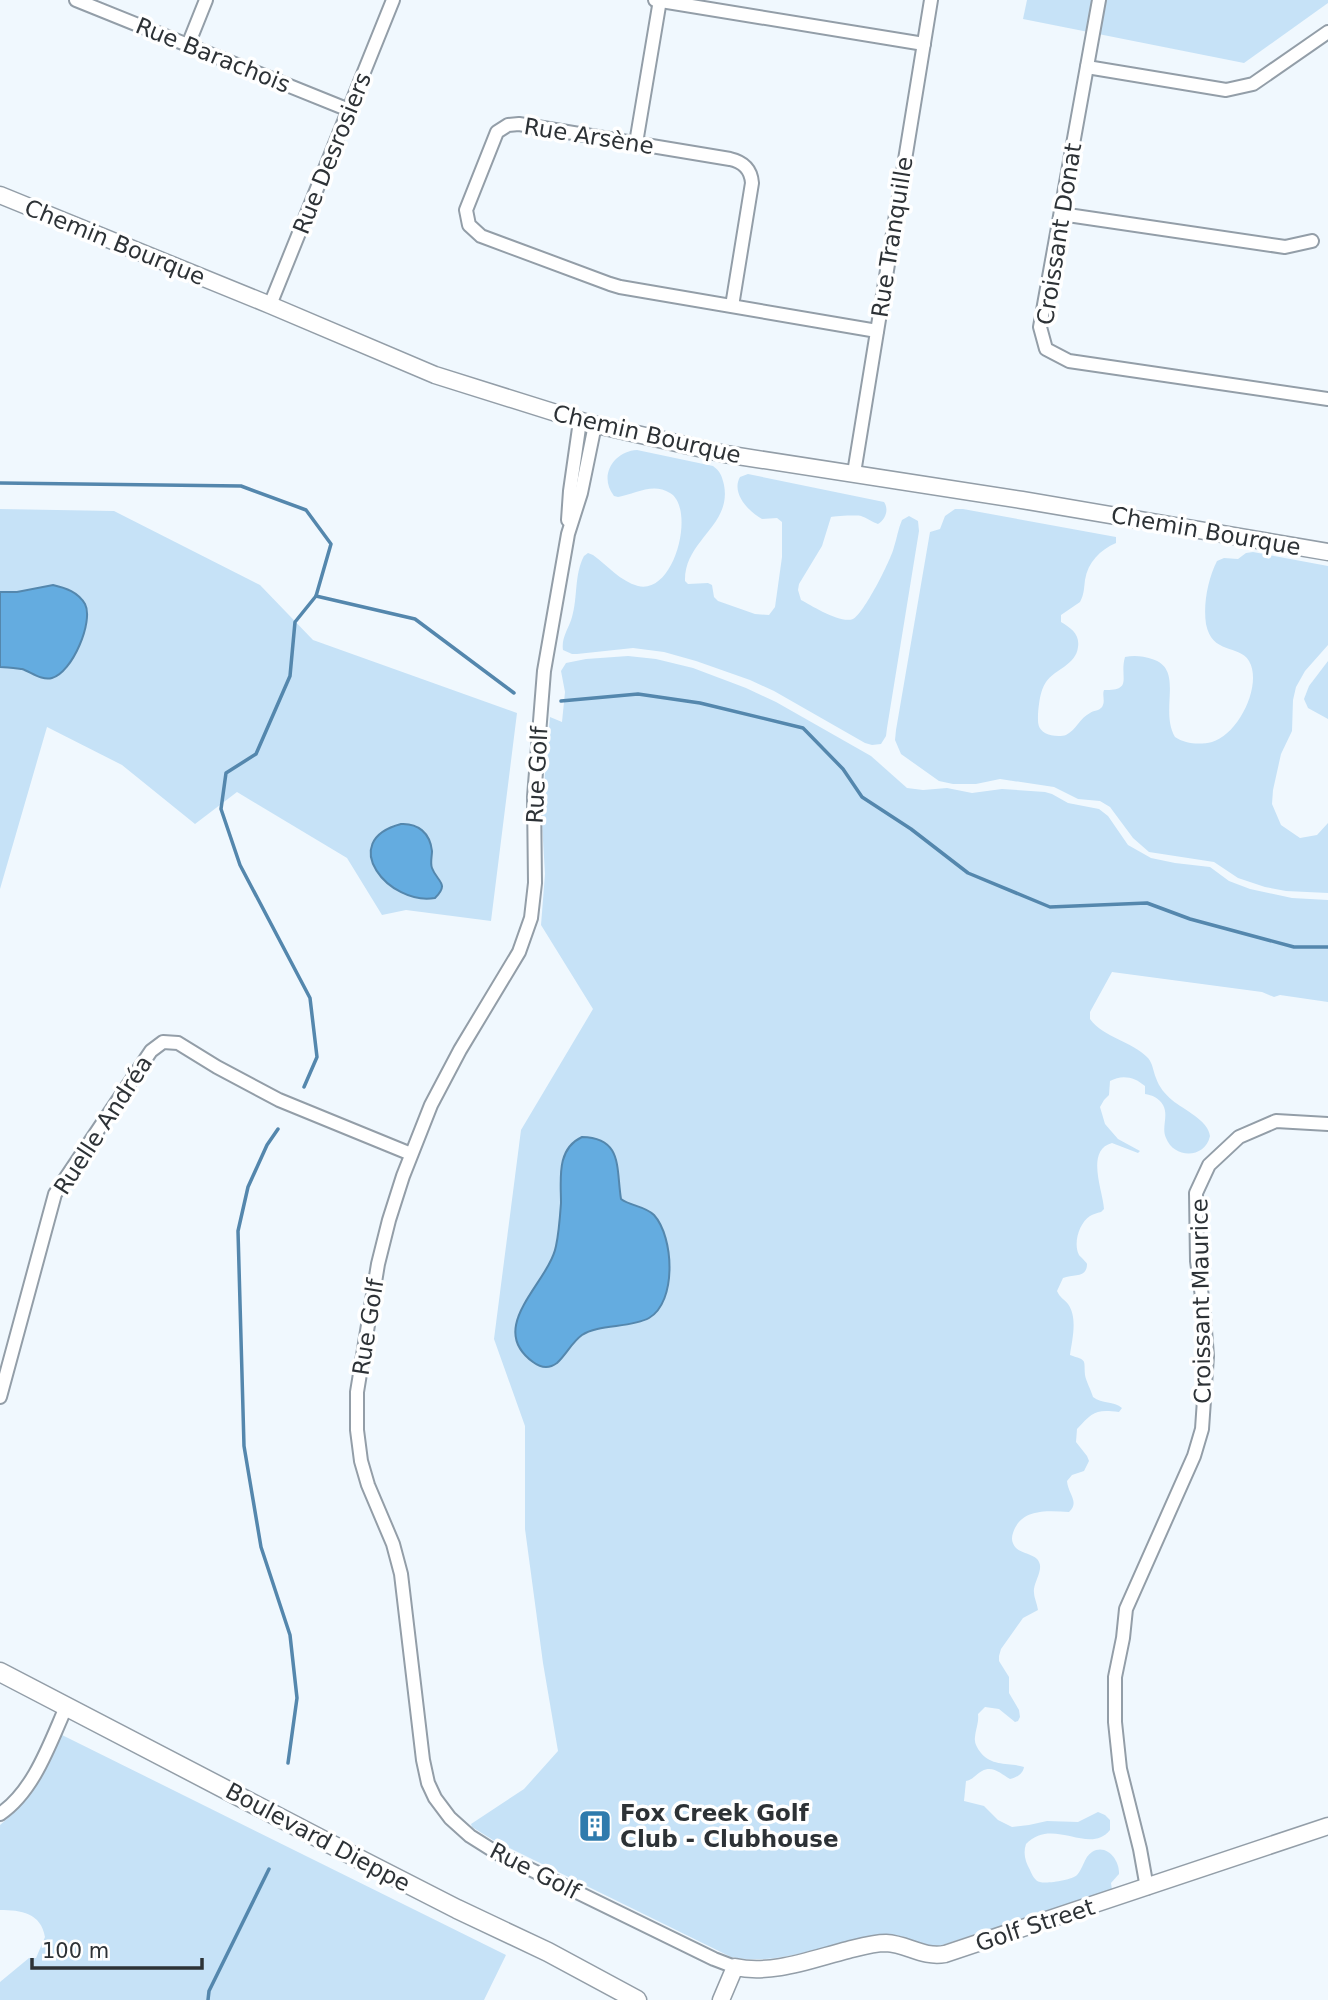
<svg xmlns="http://www.w3.org/2000/svg" width="1328" height="2000" viewBox="0 0 1328 2000" font-family="'DejaVu Sans',sans-serif">
<style>
.green{fill:#c6e2f7}
.water{fill:#64ace0;stroke:#5487ad;stroke-width:2}
.lines{fill:none;stroke-linecap:round;stroke-linejoin:round}
.stream{stroke:#5487ad;stroke-width:3.5}
.minor-casing{stroke:#939ea8;stroke-width:16}
.tertiary-casing{stroke:#939ea8;stroke-width:19}
.secondary-casing{stroke:#939ea8;stroke-width:21}
.minor{stroke:#fff;stroke-width:12}
.tertiary{stroke:#fff;stroke-width:16}
.secondary{stroke:#fff;stroke-width:18}
.labels{text-anchor:middle;dominant-baseline:central;stroke-width:7;stroke-linejoin:round;paint-order:stroke}
.street-label{font-size:23px;fill:#2d3236;stroke:#fff}
.poi-label{font-size:23px;font-weight:bold;fill:#2d3236;stroke:#fff;text-anchor:start}
</style>
<rect width="100%" height="100%" fill="#f0f8fe"/>
<g class="green">
<path d="M 1027,0 L 1328,0 L 1328,3 L 1244,63 L 1023,19 Z"/>
<path d="M 637,450 L 713,466 C 720,471 722,476 724,485 C 732,526 684,540 685,581 L 688,584 L 708,583 L 712,585 L 714,597 L 718,601 L 755,614 L 769,615 L 775,607 L 782,557 L 782,522 L 777,518 L 762,519 C 748,511 731,493 740,477 L 748,474 L 884,502 C 889,509 886,519 878,524 C 872,522 867,518 861,516 C 858,515 834,516 831,517 L 822,546 L 799,584 L 798,590 L 801,600 C 812,606 841,624 853,619 C 863,615 891,560 894,547 C 897,538 898,529 902,520 L 909,516 L 918,521 L 919,531 L 887,728 L 886,736 L 881,744 L 872,745 L 865,743 L 774,691 L 750,680 L 696,661 L 664,652 L 633,648 L 577,654 L 572,654 L 563,650 C 561,638 569,628 572,617 C 578,597 574,575 584,556 L 588,553 L 593,555 C 608,566 620,581 638,586 C 675,595 696,508 670,493 C 653,482 635,494 618,497 L 614,496 C 598,476 614,451 637,450 Z"/>
<path d="M 0,509 L 114,511 L 260,585 L 313,640 L 517,713 L 491,921 L 406,910 L 382,915 L 347,858 L 237,792 L 195,824 L 122,765 L 47,727 L 0,889 Z"/>
<path d="M 955,509 L 963,509 L 1116,537 L 1116,543 C 1100,550 1088,562 1085,580 C 1084,588 1084,595 1080,602 L 1061,615 L 1061,622 C 1071,628 1080,634 1078,647 C 1076,665 1055,669 1046,682 C 1040,691 1039,703 1038,714 C 1038,722 1037,728 1045,733 C 1050,736 1060,737 1066,735 C 1076,730 1080,718 1090,713 C 1094,710 1101,711 1103,705 C 1105,700 1102,695 1104,690 C 1134,691 1119,677 1125,657 C 1134,655 1143,656 1152,659 C 1185,669 1159,710 1175,737 C 1185,744 1200,745 1212,742 C 1238,735 1263,685 1249,661 C 1239,644 1212,655 1206,624 C 1203,604 1208,579 1217,561 L 1224,558 L 1238,559 L 1246,553 L 1253,552 L 1328,566 L 1328,645 L 1305,671 L 1296,687 L 1293,700 L 1292,731 L 1281,754 L 1273,790 L 1272,804 L 1281,825 L 1300,838 L 1317,835 L 1328,823 L 1328,893 L 1286,891 L 1265,887 L 1238,878 L 1214,862 L 1149,852 L 1133,838 L 1110,807 L 1100,801 L 1078,799 L 1054,787 L 1000,779 L 976,784 L 953,784 L 939,781 L 901,754 L 895,740 L 896,730 L 930,532 L 940,529 L 945,516 Z"/>
<path d="M 628,656 L 656,659 L 693,668 L 746,688 L 776,702 L 871,756 L 907,788 L 923,790 L 947,788 L 972,793 L 1002,789 L 1045,792 L 1052,794 L 1068,803 L 1099,809 L 1108,816 L 1128,845 L 1151,858 L 1175,863 L 1210,867 L 1229,881 L 1250,889 L 1292,898 L 1328,900 L 1328,1002 L 1280,995 L 1274,997 L 1262,992 L 1112,972 L 1090,1012 L 1090,1019 C 1104,1038 1132,1041 1148,1058 C 1153,1064 1153,1071 1156,1078 C 1159,1087 1165,1094 1172,1100 C 1184,1110 1208,1120 1210,1136 C 1205,1159 1174,1159 1166,1138 C 1161,1127 1169,1116 1163,1105 C 1159,1098 1152,1095 1145,1094 L 1145,1086 C 1135,1077 1122,1074 1110,1081 L 1109,1095 L 1104,1100 L 1100,1107 L 1105,1124 L 1118,1139 L 1140,1151 L 1138,1153 L 1112,1143 C 1085,1150 1103,1191 1104,1209 L 1101,1212 C 1097,1213 1093,1214 1090,1216 C 1079,1223 1073,1244 1079,1255 C 1080,1256 1087,1263 1087,1264 C 1087,1278 1074,1274 1063,1278 L 1057,1291 C 1060,1298 1064,1299 1068,1304 C 1078,1318 1072,1340 1070,1355 C 1087,1361 1084,1358 1085,1375 C 1086,1381 1091,1390 1093,1397 C 1102,1404 1114,1401 1122,1408 L 1119,1412 C 1095,1409 1093,1412 1077,1429 L 1076,1442 L 1087,1456 L 1089,1461 L 1084,1471 L 1072,1475 L 1067,1481 C 1068,1494 1080,1502 1069,1512 C 1048,1511 1021,1508 1013,1533 C 1011,1539 1012,1543 1016,1548 C 1022,1554 1036,1554 1039,1562 C 1043,1569 1035,1581 1034,1589 C 1033,1596 1037,1603 1038,1610 L 1023,1618 L 1001,1649 L 999,1656 L 999,1661 L 1009,1677 L 1009,1693 L 1019,1710 L 1020,1717 L 1018,1721 L 1015,1722 L 999,1709 L 985,1707 L 978,1714 C 979,1722 976,1728 975,1737 C 974,1743 977,1748 981,1753 C 993,1767 1008,1762 1024,1767 C 1023,1774 1016,1778 1010,1779 C 1001,1774 993,1765 982,1771 C 975,1775 974,1779 966,1781 L 964,1801 L 984,1806 L 998,1820 L 1012,1827 L 1029,1825 L 1047,1821 L 1078,1822 L 1098,1812 L 1105,1815 L 1110,1820 L 1110,1830 C 1089,1856 1053,1816 1026,1844 C 1023,1853 1025,1861 1030,1870 C 1032,1875 1035,1881 1040,1882 C 1047,1884 1072,1880 1077,1875 C 1083,1869 1084,1857 1092,1852 C 1107,1843 1120,1861 1119,1874 L 1111,1883 L 1112,1890 L 936,1947 C 919,1945 905,1934 888,1935 C 879,1935 870,1938 861,1939 C 817,1947 776,1966 731,1957 L 493,1840 L 472,1827 L 471,1824 L 524,1789 L 558,1751 L 543,1663 L 525,1529 L 525,1426 L 494,1339 L 521,1130 L 593,1009 L 541,925 L 545,874 L 542,823 L 543,797 L 550,717 L 562,722 L 565,692 L 561,671 L 566,663 L 586,659 Z"/>
<path d="M 1328,661 L 1328,719 L 1308,708 L 1304,699 L 1309,686 Z"/>
<path d="M 62,1735 L 506,1955 L 484,2000 L 0,2000 L 0,1982 L 29,1958 L 36,1958 L 45,1937 C 41,1913 21,1910 0,1910 L 0,1825 C 30,1800 47,1770 62,1735 Z"/>
</g>
<g class="water">
<path d="M 53,585 C 66,588 78,592 85,604 C 94,621 72,673 52,678 C 42,681 31,672 22,669 C 14,668 7,667 0,667 L 0,592 L 17,592 Z"/>
<path d="M 401,824 C 418,823 430,833 432,851 C 432,856 430,863 432,868 C 437,882 450,883 435,898 C 389,906 336,841 401,824 Z"/>
<path d="M 582,1137 C 623,1138 616,1168 621,1199 C 630,1206 645,1206 654,1215 C 674,1237 677,1302 649,1318 C 631,1328 598,1324 582,1335 C 572,1342 566,1355 557,1363 C 549,1369 541,1368 533,1362 C 485,1327 549,1283 556,1246 C 559,1232 560,1217 561,1203 C 561,1179 556,1149 582,1137 Z"/>
</g>
<g class="lines">
<g class="stream">
<path d="M 0,483 L 241,486 L 306,510 L 331,544 L 316,596 L 295,622 L 290,676 L 256,754 L 226,773 L 221,809 L 240,865 L 310,998 L 317,1057 L 304,1087"/>
<path d="M 316,596 L 415,619 L 514,693"/>
<path d="M 561,701 L 638,694 L 700,703 L 803,728 L 843,769 L 862,797 L 911,829 L 968,873 L 1050,907 L 1147,903 L 1190,919 L 1294,947 L 1328,947"/>
<path d="M 278,1129 L 267,1145 L 248,1187 L 238,1231 L 244,1446 L 261,1547 L 290,1635 L 297,1698 L 288,1763"/>
<path d="M 208,2000 L 209,1991 L 269,1869"/>
</g>
<defs>
<g id="minor">
<path d="M 76,0 L 349,110"/>
<path d="M 655,0 L 924,44"/>
<path d="M 1099,0 L 1040,327 L 1046,349 L 1069,361 L 1328,399"/>
<path d="M 188,45 L 206,0"/>
<path d="M 1087,67 L 1226,90 L 1253,84 L 1328,32"/>
<path d="M 636,143 L 660,0"/>
<path d="M 1061,214 L 1285,247 L 1312,241"/>
<path d="M 270,305 L 393,0"/>
<path d="M 732,306 L 752,183 C 751,169 743,162 730,159 L 519,124 L 508,125 L 497,132 L 466,210 L 469,225 L 481,236 L 610,284 L 620,287 L 877,331"/>
<path d="M 595,425 L 581,493 L 568,534 L 544,671 L 534,797 L 535,883 L 531,918 L 519,952 L 460,1050 L 431,1105 L 403,1176 L 389,1220 L 378,1264 L 357,1392 L 357,1430 L 361,1461 L 368,1485 L 393,1544 L 401,1574 L 423,1760 L 428,1783 L 435,1798 L 450,1818 L 470,1836 L 497,1853 L 714,1959 L 735,1967"/>
<path d="M 854,473 L 931,0"/>
<path d="M 568,520 L 570,491 L 580,421"/>
<path d="M 0,1397 L 55,1194 L 151,1051 L 163,1042 L 178,1043 L 217,1067 L 279,1100 L 411,1154"/>
<path d="M 0,1814 C 34,1791 50,1743 66,1707"/>
<path d="M 1147,1888 L 1140,1849 L 1120,1769 L 1115,1722 L 1115,1677 L 1123,1638 L 1126,1609 L 1194,1456 L 1202,1429 L 1207,1356 L 1203,1304 L 1197,1261 L 1196,1193 L 1209,1165 L 1239,1137 L 1276,1121 L 1328,1124"/>
</g>
<g id="tertiary">
<path d="M 0,195 L 270,305 L 435,375 L 588,423 L 725,454 L 1022,500 L 1328,552"/>
<path d="M 721,2000 L 735,1967 C 772,1975 812,1959 848,1950 C 860,1947 873,1943 886,1943 C 908,1944 922,1958 945,1954 L 1328,1826"/>
</g>
<path id="secondary" d="M 0,1672 L 363,1861 L 457,1909 L 548,1952 L 637,2000"/>
</defs>
<use href="#minor" class="minor-casing"/>
<use href="#tertiary" class="tertiary-casing"/>
<use href="#secondary" class="secondary-casing"/>
<use href="#minor" class="minor"/>
<use href="#tertiary" class="tertiary"/>
<use href="#secondary" class="secondary"/>
</g>
<defs>
<symbol id="building-square" viewBox="-11 -11 22 22"><rect x="-9" y="-9" width="18" height="18" rx="4" fill="#2f7bad" stroke="#fff"/><path d="M-4-6H4V6H1V3H-1V6H-4ZM-2.5-4.3h1.7v1.8h-1.7ZM.8-4.3h1.7v1.8H.8ZM-2.5-1h1.7V.8h-1.7ZM.8-1h1.7V.8H.8Z" fill="#fff"/></symbol>
</defs>
<g fill-rule="evenodd">
<use href="#building-square" x="576" y="1807" width="38" height="38"/>
</g>
<g class="labels">
<g class="street-label">
<text transform="translate(213 55) rotate(22)">Rue Barachois</text>
<text transform="translate(589 136) rotate(9)">Rue Arsène</text>
<text transform="translate(332 153) rotate(-68)">Rue Desrosiers</text>
<text transform="translate(1059 234) rotate(-81)">Croissant Donat</text>
<text transform="translate(892 237) rotate(-81)">Rue Tranquille</text>
<text transform="translate(115 242) rotate(22)">Chemin Bourque</text>
<text transform="translate(647 434) rotate(13)">Chemin Bourque</text>
<text transform="translate(1206 531) rotate(10)">Chemin Bourque</text>
<text transform="translate(537 775) rotate(-87)">Rue Golf</text>
<text transform="translate(103 1125) rotate(-57)">Ruelle Andréa</text>
<text transform="translate(1201 1301) rotate(-91)">Croissant Maurice</text>
<text transform="translate(368 1327) rotate(-81)">Rue Golf</text>
<text transform="translate(318 1837) rotate(28)">Boulevard Dieppe</text>
<text transform="translate(535 1871) rotate(27)">Rue Golf</text>
<text transform="translate(1035 1925) rotate(-18)">Golf Street</text>
</g>
<g class="poi-label">
<text x="620" y="1813">Fox Creek Golf<tspan x="620" dy="26">Club - Clubhouse</tspan></text>
</g>
</g>
<path d="M32 1958v10h170v-10" fill="none" stroke="#2d3236" stroke-width="3.5"/>
<text x="42" y="1958" font-size="21" fill="#2d3236" stroke="#ffffff" stroke-width="5" paint-order="stroke">100 m</text>
</svg>
